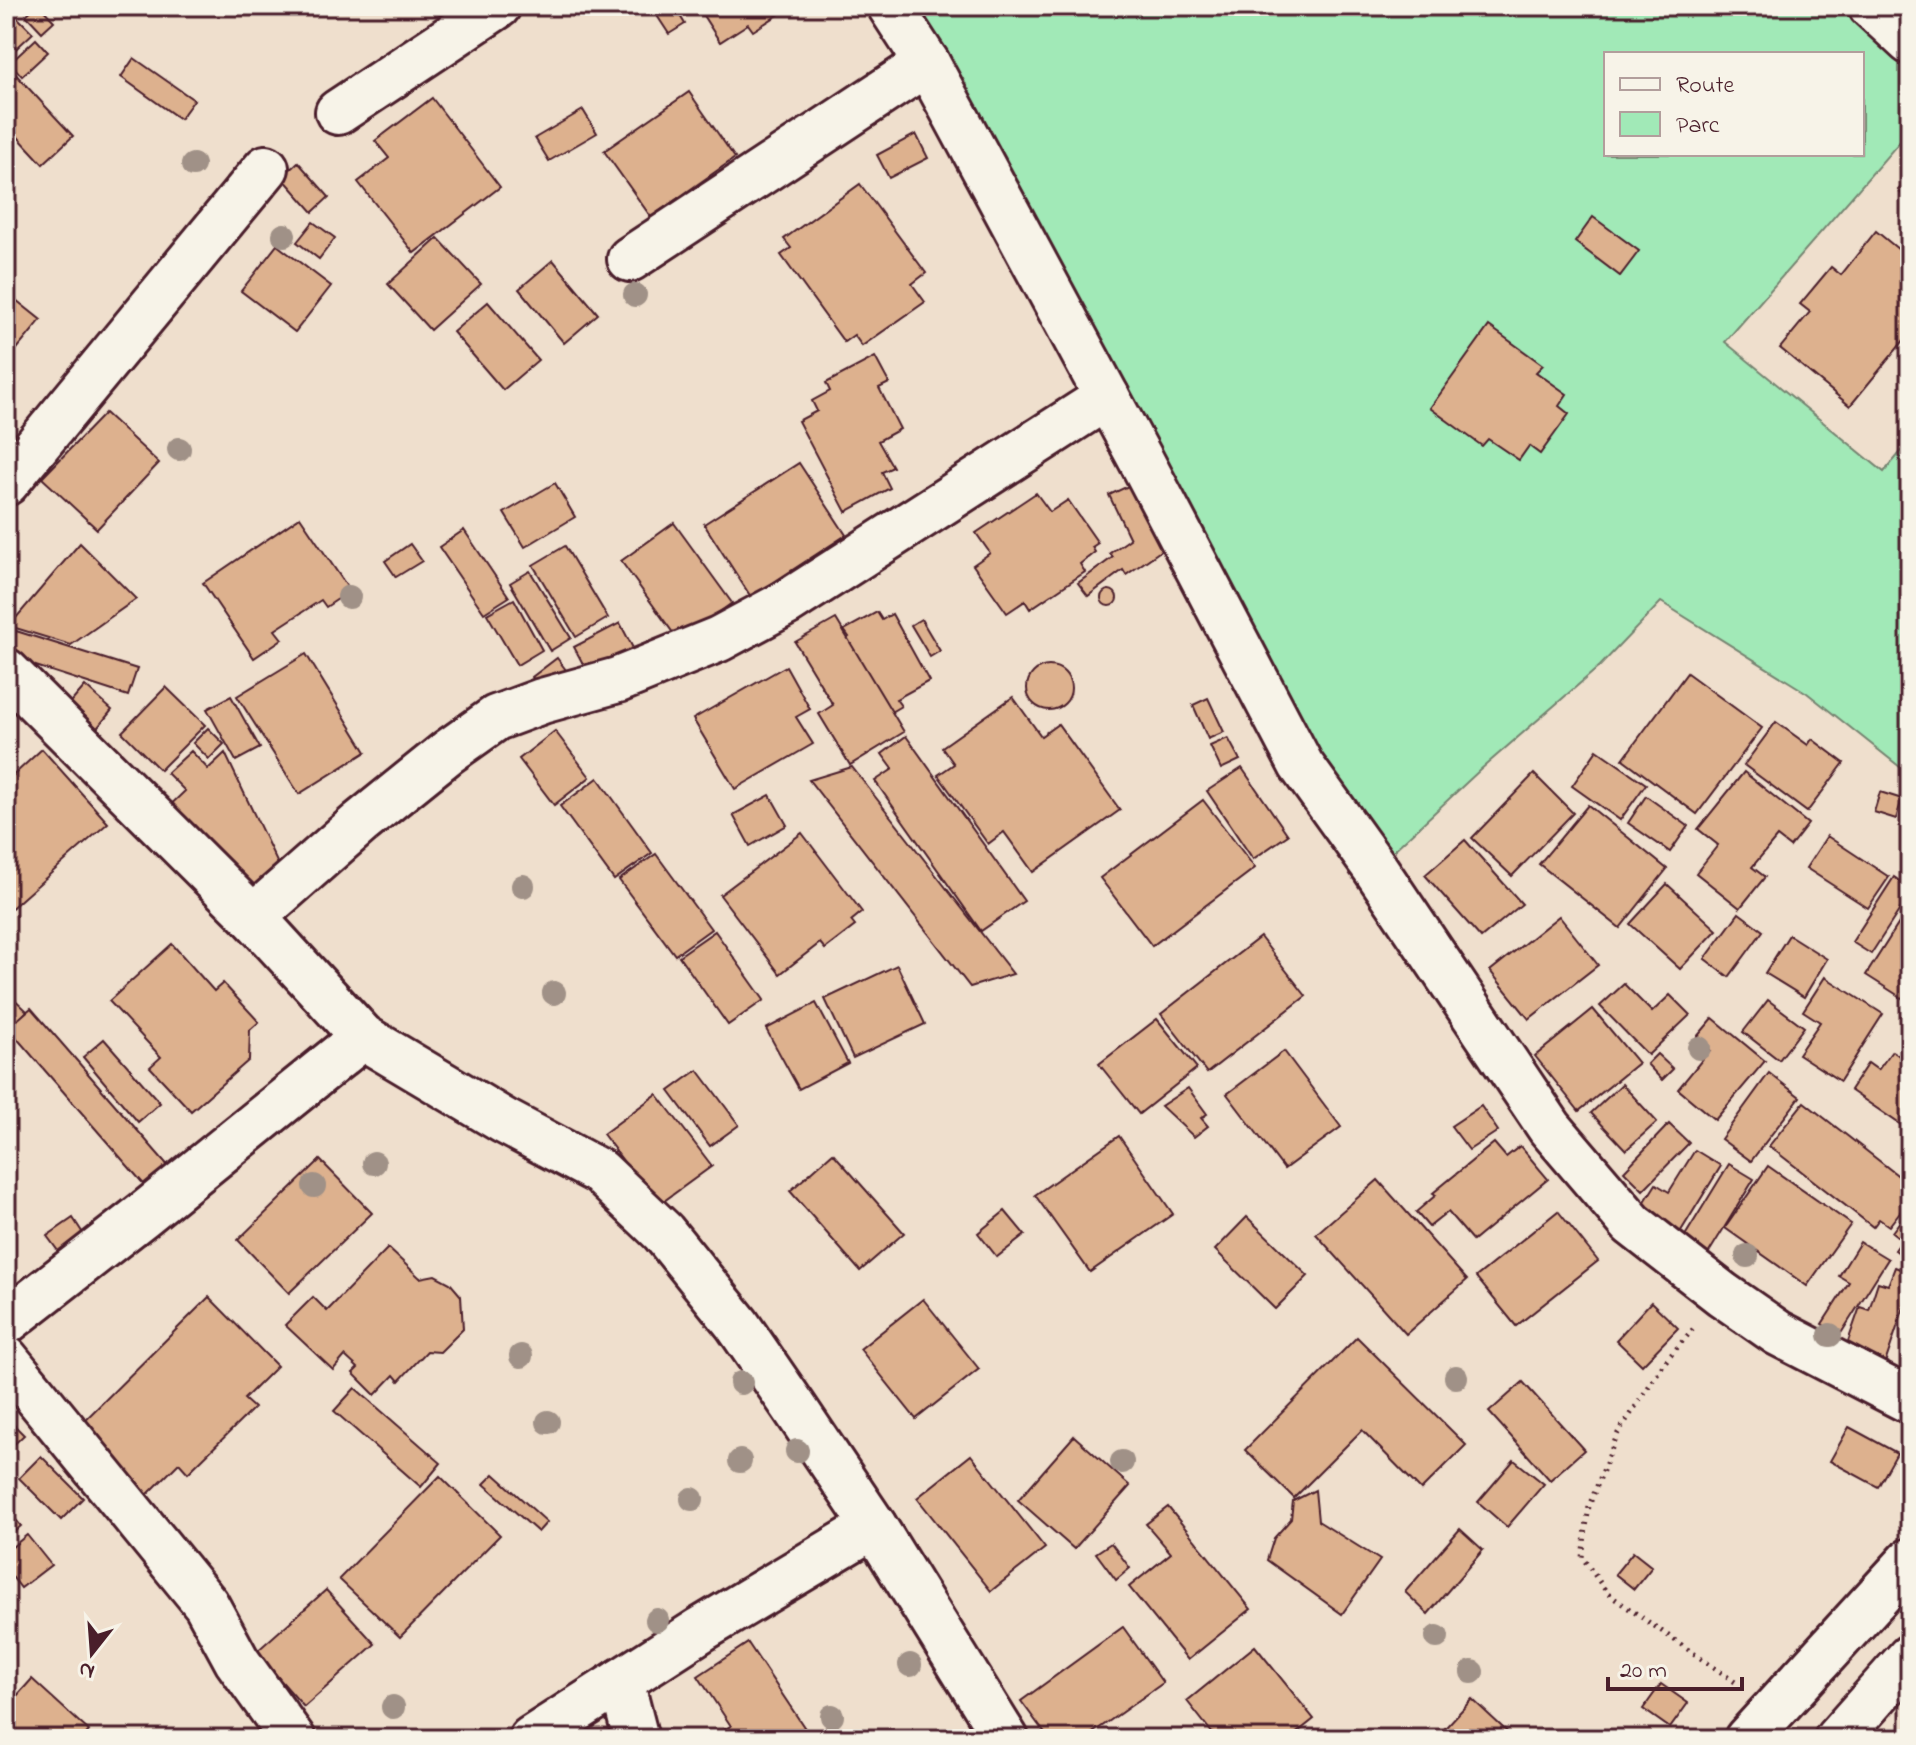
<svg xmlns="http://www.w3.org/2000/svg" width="1916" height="1745" viewBox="0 0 1916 1745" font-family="'Indie Flower',sans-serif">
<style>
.green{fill:#a1e9b7;stroke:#768471;stroke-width:2;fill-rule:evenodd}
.building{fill:#ddb18e;stroke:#4a1f2b;stroke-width:2}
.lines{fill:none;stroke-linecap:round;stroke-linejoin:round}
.minor-casing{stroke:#4a1f2b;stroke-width:50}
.secondary-casing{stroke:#4a1f2b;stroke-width:50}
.path{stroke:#4a1f2b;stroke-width:5;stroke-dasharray:2 6;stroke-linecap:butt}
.minor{stroke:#f7f3e8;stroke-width:44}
.secondary{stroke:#f7f3e8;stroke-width:44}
.tree{fill:#a09187}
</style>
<rect width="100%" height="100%" fill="#efdfcd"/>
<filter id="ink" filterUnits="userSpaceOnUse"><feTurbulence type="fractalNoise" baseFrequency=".0125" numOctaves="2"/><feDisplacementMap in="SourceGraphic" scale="16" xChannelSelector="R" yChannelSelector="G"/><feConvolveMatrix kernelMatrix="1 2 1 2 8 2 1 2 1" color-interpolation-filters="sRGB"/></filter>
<g filter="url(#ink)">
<path class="green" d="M 890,6 L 1871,6 L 1910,42 L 1910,130 L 1725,342 L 1884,472 L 1910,441 L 1910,775 L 1807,693 L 1661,602 L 1600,666 L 1480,770 L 1375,868 ZM 1606,54 L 1862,54 L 1862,154 L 1606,154 Z"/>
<g class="building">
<path d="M 6,6 L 33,33 L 6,58 Z"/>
<path d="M 36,6 L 40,6 L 54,21 L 42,32 L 26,15 Z"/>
<path d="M 662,6 L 674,6 L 685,24 L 669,34 L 654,11 Z"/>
<path d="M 697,6 L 792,6 L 753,31 L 748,24 L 720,42 Z"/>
<path d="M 36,39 L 48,52 L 22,76 L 10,63 Z"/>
<path d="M 134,58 L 194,100 L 180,119 L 121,77 Z"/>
<path d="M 8,66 L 73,136 L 43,164 L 6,124 Z"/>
<path d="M 689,92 L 735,158 L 651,217 L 604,151 Z"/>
<path d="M 432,98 L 500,187 L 414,253 L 358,182 L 389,158 L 375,141 Z"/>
<path d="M 583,110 L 597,133 L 549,161 L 535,138 Z"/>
<path d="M 916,134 L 928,158 L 889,178 L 877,155 Z"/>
<path d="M 298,162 L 329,197 L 313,212 L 282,177 Z"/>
<path d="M 1910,179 L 1910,204 L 1898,190 Z"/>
<path d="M 860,184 L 926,273 L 912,284 L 925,302 L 862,346 L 854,335 L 844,342 L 781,255 L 791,248 L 784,239 Z"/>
<path d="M 1593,217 L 1639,251 L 1620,276 L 1575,242 Z"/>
<path d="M 313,222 L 335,238 L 319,259 L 297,242 Z"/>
<path d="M 1876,231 L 1910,259 L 1910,333 L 1850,406 L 1780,348 L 1810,312 L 1800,304 L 1831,267 L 1841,275 Z"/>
<path d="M 438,238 L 481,284 L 430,330 L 388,284 Z"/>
<path d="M 277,245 L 331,286 L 295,332 L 241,291 Z"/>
<path d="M 553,260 L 598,314 L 564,343 L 519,289 Z"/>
<path d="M 6,292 L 41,320 L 8,360 L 6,358 Z"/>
<path d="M 488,302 L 538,360 L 503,390 L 453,332 Z"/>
<path d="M 1489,326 L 1543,365 L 1536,372 L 1567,394 L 1559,406 L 1569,414 L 1540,454 L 1529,446 L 1519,460 L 1488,439 L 1482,446 L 1430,408 Z"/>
<path d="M 875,357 L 889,383 L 879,388 L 900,429 L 878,441 L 893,467 L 882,472 L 890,488 L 846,512 L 798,421 L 817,411 L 812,401 L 830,391 L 826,383 Z"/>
<path d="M 105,413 L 159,463 L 97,529 L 42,478 Z"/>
<path d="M 799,463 L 846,535 L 751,597 L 704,524 Z"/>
<path d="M 1139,481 L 1169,545 L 1126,575 L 1123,570 L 1088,596 L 1078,583 L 1113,557 L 1110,553 L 1130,539 L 1109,495 Z"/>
<path d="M 555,483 L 575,517 L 525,547 L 504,513 Z"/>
<path d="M 1036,493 L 1050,512 L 1068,500 L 1098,543 L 1092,547 L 1095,552 L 1080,564 L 1085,572 L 1030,609 L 1025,601 L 1007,613 L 973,565 L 990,553 L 976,533 Z"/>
<path d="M 300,517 L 350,591 L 326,607 L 321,600 L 275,630 L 282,639 L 254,658 L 203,583 Z"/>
<path d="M 674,523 L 732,603 L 679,641 L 621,561 Z"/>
<path d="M 464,530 L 509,597 L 484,613 L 439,547 Z"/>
<path d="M 80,543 L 136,599 L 71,645 L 9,626 Z"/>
<path d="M 410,544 L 422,561 L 396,577 L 385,561 Z"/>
<path d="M 565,546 L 608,618 L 576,637 L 533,565 Z"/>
<path d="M 530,571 L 571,638 L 550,651 L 510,583 Z"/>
<circle cx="1109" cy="598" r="8"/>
<path d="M 514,599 L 542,650 L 517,665 L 487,614 Z"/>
<path d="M 877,612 L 882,620 L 892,614 L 929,681 L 896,699 L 901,706 L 872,723 L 838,662 L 847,657 L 839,643 L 849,637 L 844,630 Z"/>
<path d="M 836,619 L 904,732 L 850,765 L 819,714 L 833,705 L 795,642 Z"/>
<path d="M 921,619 L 940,651 L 930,657 L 911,625 Z"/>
<path d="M 620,623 L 636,654 L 590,677 L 574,647 Z"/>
<path d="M 16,631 L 137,669 L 128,696 L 8,657 Z"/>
<path d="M 306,654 L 366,752 L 299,794 L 237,696 Z"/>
<path d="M 557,658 L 572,678 L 547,697 L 532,677 Z"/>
<path d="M 786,666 L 810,709 L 796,717 L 813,744 L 735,789 L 693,719 Z"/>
<circle cx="1049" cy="688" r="22"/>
<path d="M 1687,673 L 1762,728 L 1697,814 L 1623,759 Z"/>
<path d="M 85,686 L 112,710 L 94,732 L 66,708 Z"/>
<path d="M 166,687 L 205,725 L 160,770 L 122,732 Z"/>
<path d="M 231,696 L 260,748 L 236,761 L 207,709 Z"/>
<path d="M 1013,697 L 1041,736 L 1058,724 L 1120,810 L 1033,872 L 1004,832 L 988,844 L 938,775 L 954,764 L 942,747 Z"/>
<path d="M 1208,698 L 1224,732 L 1208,739 L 1193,705 Z"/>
<path d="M 1776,722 L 1808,745 L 1812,739 L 1844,763 L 1807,812 L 1744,765 Z"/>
<path d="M 208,728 L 224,744 L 209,759 L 193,743 Z"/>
<path d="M 555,731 L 590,777 L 554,805 L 519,759 Z"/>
<path d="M 906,736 L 1024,901 L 981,931 L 875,781 L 893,769 L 882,754 Z"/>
<path d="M 1228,738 L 1240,760 L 1221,769 L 1210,746 Z"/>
<path d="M 42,749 L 108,823 L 6,913 L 6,782 Z"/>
<path d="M 1597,750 L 1646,784 L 1620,820 L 1572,786 Z"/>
<path d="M 191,751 L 208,769 L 225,753 L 286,881 L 267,900 L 249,881 L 239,892 L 216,869 L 199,830 L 187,842 L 160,815 L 185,791 L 167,773 Z"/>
<path d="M 852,767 L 1013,974 L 970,987 L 809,780 Z"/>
<path d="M 1242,768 L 1288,835 L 1253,859 L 1207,791 Z"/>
<path d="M 1744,772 L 1808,824 L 1790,847 L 1777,837 L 1752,867 L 1765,877 L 1740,908 L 1696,873 L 1718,845 L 1698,829 Z"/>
<path d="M 1534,774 L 1573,813 L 1512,876 L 1472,838 Z"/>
<path d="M 598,778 L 652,853 L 614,880 L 560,806 Z"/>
<path d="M 1880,792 L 1902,799 L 1896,819 L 1874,812 Z"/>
<path d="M 770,795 L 787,825 L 750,846 L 733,815 Z"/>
<path d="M 1646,796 L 1688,826 L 1670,852 L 1628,823 Z"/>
<path d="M 1203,800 L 1255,868 L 1152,946 L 1100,878 Z"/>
<path d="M 1588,805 L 1667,869 L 1620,928 L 1539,864 Z"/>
<path d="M 802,833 L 862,912 L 851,921 L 855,926 L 825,949 L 820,943 L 780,974 L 720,895 Z"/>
<path d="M 1827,836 L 1889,877 L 1868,908 L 1806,868 Z"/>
<path d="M 1465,840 L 1522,904 L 1481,938 L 1425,875 Z"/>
<path d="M 656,854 L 711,929 L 675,955 L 619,880 Z"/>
<path d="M 1894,877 L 1910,888 L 1910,894 L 1871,954 L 1852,942 Z"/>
<path d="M 1667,884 L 1717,930 L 1680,969 L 1630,924 Z"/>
<path d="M 1739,913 L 1763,931 L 1729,977 L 1705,959 Z"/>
<path d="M 1559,916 L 1598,965 L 1529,1019 L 1490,971 Z"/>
<path d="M 1901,920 L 1910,926 L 1910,1003 L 1866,975 Z"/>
<path d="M 715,931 L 764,1000 L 728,1025 L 679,956 Z"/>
<path d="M 1789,935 L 1827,959 L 1804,997 L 1765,973 Z"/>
<path d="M 1260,937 L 1306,996 L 1207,1073 L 1161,1014 Z"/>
<path d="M 172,944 L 214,991 L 223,983 L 259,1022 L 250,1030 L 249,1060 L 191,1111 L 150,1067 L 161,1057 L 109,1001 Z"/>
<path d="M 897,965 L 925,1024 L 853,1058 L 825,999 Z"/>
<path d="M 1825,977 L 1883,1014 L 1840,1081 L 1798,1054 L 1820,1022 L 1803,1011 Z"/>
<path d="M 1624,984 L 1652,1012 L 1670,995 L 1690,1015 L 1648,1055 L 1600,1006 Z"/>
<path d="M 6,991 L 27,1011 L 6,1034 Z"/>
<path d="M 1768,1000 L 1804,1027 L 1779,1060 L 1743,1032 Z"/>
<path d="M 816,1003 L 848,1063 L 799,1089 L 766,1029 Z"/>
<path d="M 31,1008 L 177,1176 L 154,1196 L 8,1028 Z"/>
<path d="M 1593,1009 L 1638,1063 L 1579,1111 L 1535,1056 Z"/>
<path d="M 1713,1018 L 1765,1061 L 1715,1120 L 1678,1089 L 1710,1050 L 1696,1038 Z"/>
<path d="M 1157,1019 L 1197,1068 L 1139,1114 L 1099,1064 Z"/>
<path d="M 104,1039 L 160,1103 L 138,1122 L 83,1057 Z"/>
<path d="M 1284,1051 L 1341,1127 L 1284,1169 L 1227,1094 Z"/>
<path d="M 1892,1051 L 1910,1063 L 1910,1131 L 1850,1090 L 1868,1063 L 1878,1070 Z"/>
<path d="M 1657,1054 L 1673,1069 L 1662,1080 L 1647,1064 Z"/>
<path d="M 698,1070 L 739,1125 L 710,1146 L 669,1091 Z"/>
<path d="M 1769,1073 L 1800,1097 L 1751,1161 L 1721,1139 Z"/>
<path d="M 1622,1084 L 1657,1122 L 1626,1150 L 1591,1113 Z"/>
<path d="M 1188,1088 L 1207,1114 L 1201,1118 L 1208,1126 L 1194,1137 L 1161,1106 Z"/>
<path d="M 657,1094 L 712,1166 L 657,1206 L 603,1134 Z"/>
<path d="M 1804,1102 L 1910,1185 L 1910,1199 L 1889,1226 L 1879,1219 L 1873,1227 L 1769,1146 Z"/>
<path d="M 1481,1106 L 1498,1131 L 1469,1150 L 1451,1126 Z"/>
<path d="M 1669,1124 L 1689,1143 L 1643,1190 L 1624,1171 Z"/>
<path d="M 1119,1136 L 1173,1214 L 1090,1272 L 1035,1195 Z"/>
<path d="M 1494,1143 L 1506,1157 L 1520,1146 L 1548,1179 L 1473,1241 L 1448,1212 L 1429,1227 L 1416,1212 L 1436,1195 L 1433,1193 Z"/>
<path d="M 1695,1150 L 1721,1166 L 1671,1247 L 1632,1222 L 1656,1184 L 1669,1192 Z"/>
<path d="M 833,1153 L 904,1233 L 860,1271 L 790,1191 Z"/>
<path d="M 320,1160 L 372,1213 L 289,1293 L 238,1240 Z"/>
<path d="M 1729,1164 L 1754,1179 L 1705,1259 L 1680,1244 Z"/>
<path d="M 1768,1166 L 1851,1224 L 1807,1286 L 1725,1228 Z"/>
<path d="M 1378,1180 L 1467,1280 L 1406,1334 L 1316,1234 Z"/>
<path d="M 1005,1211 L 1025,1235 L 997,1257 L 978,1233 Z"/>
<path d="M 1558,1211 L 1598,1261 L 1516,1326 L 1476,1277 Z"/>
<path d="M 1904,1216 L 1910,1221 L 1910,1261 L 1895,1250 L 1902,1240 L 1892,1232 Z"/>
<path d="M 1247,1217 L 1308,1276 L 1275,1309 L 1215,1250 Z"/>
<path d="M 73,1218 L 88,1241 L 64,1259 L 47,1236 Z"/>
<path d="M 1860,1242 L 1888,1259 L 1840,1335 L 1822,1324 L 1849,1282 L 1839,1276 Z"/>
<path d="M 388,1248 L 420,1278 L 435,1275 L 450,1283 L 461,1296 L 463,1329 L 440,1352 L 427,1351 L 399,1381 L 394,1375 L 375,1395 L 353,1373 L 358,1368 L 345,1356 L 333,1370 L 285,1325 L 313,1297 L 327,1311 Z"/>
<path d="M 1895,1267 L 1910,1273 L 1910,1289 L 1884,1366 L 1844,1353 L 1860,1307 L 1869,1310 L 1878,1282 L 1888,1285 Z"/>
<path d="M 209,1297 L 277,1366 L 244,1399 L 254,1408 L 188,1473 L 179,1463 L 136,1506 L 67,1438 Z"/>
<path d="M 923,1299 L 979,1369 L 916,1419 L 860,1349 Z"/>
<path d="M 1651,1302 L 1678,1328 L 1642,1365 L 1616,1340 Z"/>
<path d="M 1357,1337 L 1466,1445 L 1421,1490 L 1362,1430 L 1294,1498 L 1245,1450 Z"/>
<path d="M 1523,1382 L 1584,1450 L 1550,1480 L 1489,1412 Z"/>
<path d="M 355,1388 L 441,1463 L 421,1487 L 334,1411 Z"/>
<path d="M 6,1417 L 24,1435 L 6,1452 Z"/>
<path d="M 1849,1427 L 1897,1453 L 1878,1487 L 1830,1461 Z"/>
<path d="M 1074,1436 L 1130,1486 L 1074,1549 L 1018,1500 Z"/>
<path d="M 971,1455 L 1045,1548 L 991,1591 L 917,1498 Z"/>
<path d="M 41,1456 L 83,1498 L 61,1520 L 19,1478 Z"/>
<path d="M 1514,1460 L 1544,1484 L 1507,1527 L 1478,1502 Z"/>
<path d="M 494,1474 L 547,1522 L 538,1532 L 484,1484 Z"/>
<path d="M 440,1476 L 500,1535 L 400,1637 L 339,1579 Z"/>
<path d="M 1315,1490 L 1318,1521 L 1380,1560 L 1342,1614 L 1267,1560 L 1274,1538 L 1291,1519 L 1293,1501 Z"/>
<path d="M 1168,1507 L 1251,1609 L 1188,1660 L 1129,1587 L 1171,1553 L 1146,1524 Z"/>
<path d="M 6,1508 L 21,1526 L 6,1539 Z"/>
<path d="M 1460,1529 L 1483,1550 L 1428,1614 L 1405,1592 Z"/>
<path d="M 27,1535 L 51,1565 L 21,1588 L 6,1569 L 6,1552 Z"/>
<path d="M 1111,1543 L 1130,1568 L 1116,1580 L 1096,1553 Z"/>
<path d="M 1633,1552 L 1652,1567 L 1634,1589 L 1615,1574 Z"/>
<path d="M 326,1590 L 375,1644 L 304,1707 L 256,1652 Z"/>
<path d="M 1123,1627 L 1163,1683 L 1084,1739 L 1049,1739 L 1021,1701 Z"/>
<path d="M 748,1643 L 812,1739 L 723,1739 L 719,1732 L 731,1726 L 698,1676 Z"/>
<path d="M 1255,1646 L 1314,1719 L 1289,1739 L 1217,1739 L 1187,1701 Z"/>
<path d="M 32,1679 L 89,1731 L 82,1739 L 11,1739 L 6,1735 L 6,1708 Z"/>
<path d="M 1661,1684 L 1688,1703 L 1670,1728 L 1643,1709 Z"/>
<path d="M 1472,1699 L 1515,1739 L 1435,1739 Z"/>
</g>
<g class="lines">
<defs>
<g id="minor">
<path d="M 890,6 L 927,63 L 1141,460 L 1301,765 L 1375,868 L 1550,1128 L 1632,1224 L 1722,1294 L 1778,1333 L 1910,1401"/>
<path d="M 1871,6 L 1910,42"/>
<path d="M 338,112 L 498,6"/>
<path d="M 630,259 L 927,63"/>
<path d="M 6,483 L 266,168"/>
<path d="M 6,671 L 253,917 L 363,1037 L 504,1121 L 600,1172 L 663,1232 L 737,1324 L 794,1407 L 874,1526 L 1006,1739"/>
<path d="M 253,917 L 360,823 L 448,752 L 496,718 L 542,701 L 618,680 L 719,639 L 788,602 L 1107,397"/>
<path d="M 6,1322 L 143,1215 L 363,1037"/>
<path d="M 6,1359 L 206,1604 L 237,1661 L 293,1739"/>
<path d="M 621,1681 L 636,1739"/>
<path d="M 531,1739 L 702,1629 L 874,1526"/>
</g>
<g id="secondary">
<path d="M 1747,1739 L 1910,1561"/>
<path d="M 1837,1739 L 1910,1657"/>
</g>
</defs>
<use href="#minor" class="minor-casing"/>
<use href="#secondary" class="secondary-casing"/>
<path class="path" d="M 1693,1329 L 1665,1362 L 1618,1433 L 1589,1506 L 1582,1557 L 1608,1594 L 1738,1684"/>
<use href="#minor" class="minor"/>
<use href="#secondary" class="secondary"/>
</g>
<g class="tree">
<circle cx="193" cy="165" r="12"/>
<circle cx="284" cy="235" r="12"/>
<circle cx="635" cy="295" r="12"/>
<circle cx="179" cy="449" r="12"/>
<circle cx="349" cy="597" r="12"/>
<circle cx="523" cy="886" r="12"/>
<circle cx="554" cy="993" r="12"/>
<circle cx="1699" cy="1048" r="12"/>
<circle cx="374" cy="1163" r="12"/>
<circle cx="314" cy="1186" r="12"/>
<circle cx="1747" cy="1256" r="12"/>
<circle cx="1830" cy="1335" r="12"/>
<circle cx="521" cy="1356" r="12"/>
<circle cx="1456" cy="1377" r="12"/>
<circle cx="741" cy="1383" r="12"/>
<circle cx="548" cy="1422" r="12"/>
<circle cx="797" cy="1451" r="12"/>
<circle cx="740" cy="1461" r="12"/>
<circle cx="1122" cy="1462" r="12"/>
<circle cx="692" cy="1499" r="12"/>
<circle cx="657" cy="1620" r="12"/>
<circle cx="1437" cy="1637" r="12"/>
<circle cx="910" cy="1665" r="12"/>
<circle cx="1472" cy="1672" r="12"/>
<circle cx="393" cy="1707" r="12"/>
<circle cx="832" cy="1716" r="12"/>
</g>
</g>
<rect width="1916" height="1745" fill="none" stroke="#f7f3e8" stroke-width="32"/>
<rect x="16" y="16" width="1884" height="1713" fill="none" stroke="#4a1f2b" stroke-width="3" filter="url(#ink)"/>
<rect x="1604" y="52" width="260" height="104" fill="#f7f3e8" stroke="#b29e9c" stroke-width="2"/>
<rect x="1620" y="78" width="40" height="12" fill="#f7f3e8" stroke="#b29e9c" stroke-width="2"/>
<text x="1676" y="92" font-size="24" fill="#4a1f2b">Route</text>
<rect x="1620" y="112" width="40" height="24" fill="#a1e9b7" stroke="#b29e9c" stroke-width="2"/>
<text x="1676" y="132" font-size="24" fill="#4a1f2b">Parc</text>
<g transform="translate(92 1653) rotate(197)" stroke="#f7f3e8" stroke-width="6" paint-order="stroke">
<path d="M0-6L14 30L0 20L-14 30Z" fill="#4a1f2b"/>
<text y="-12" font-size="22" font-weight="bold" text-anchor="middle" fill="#4a1f2b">N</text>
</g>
<path d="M1608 1677v12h134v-12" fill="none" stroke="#4a1f2b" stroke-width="4"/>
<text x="1620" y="1677" font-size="24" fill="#4a1f2b" stroke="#f7f3e8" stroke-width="6" paint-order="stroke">20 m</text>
</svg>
